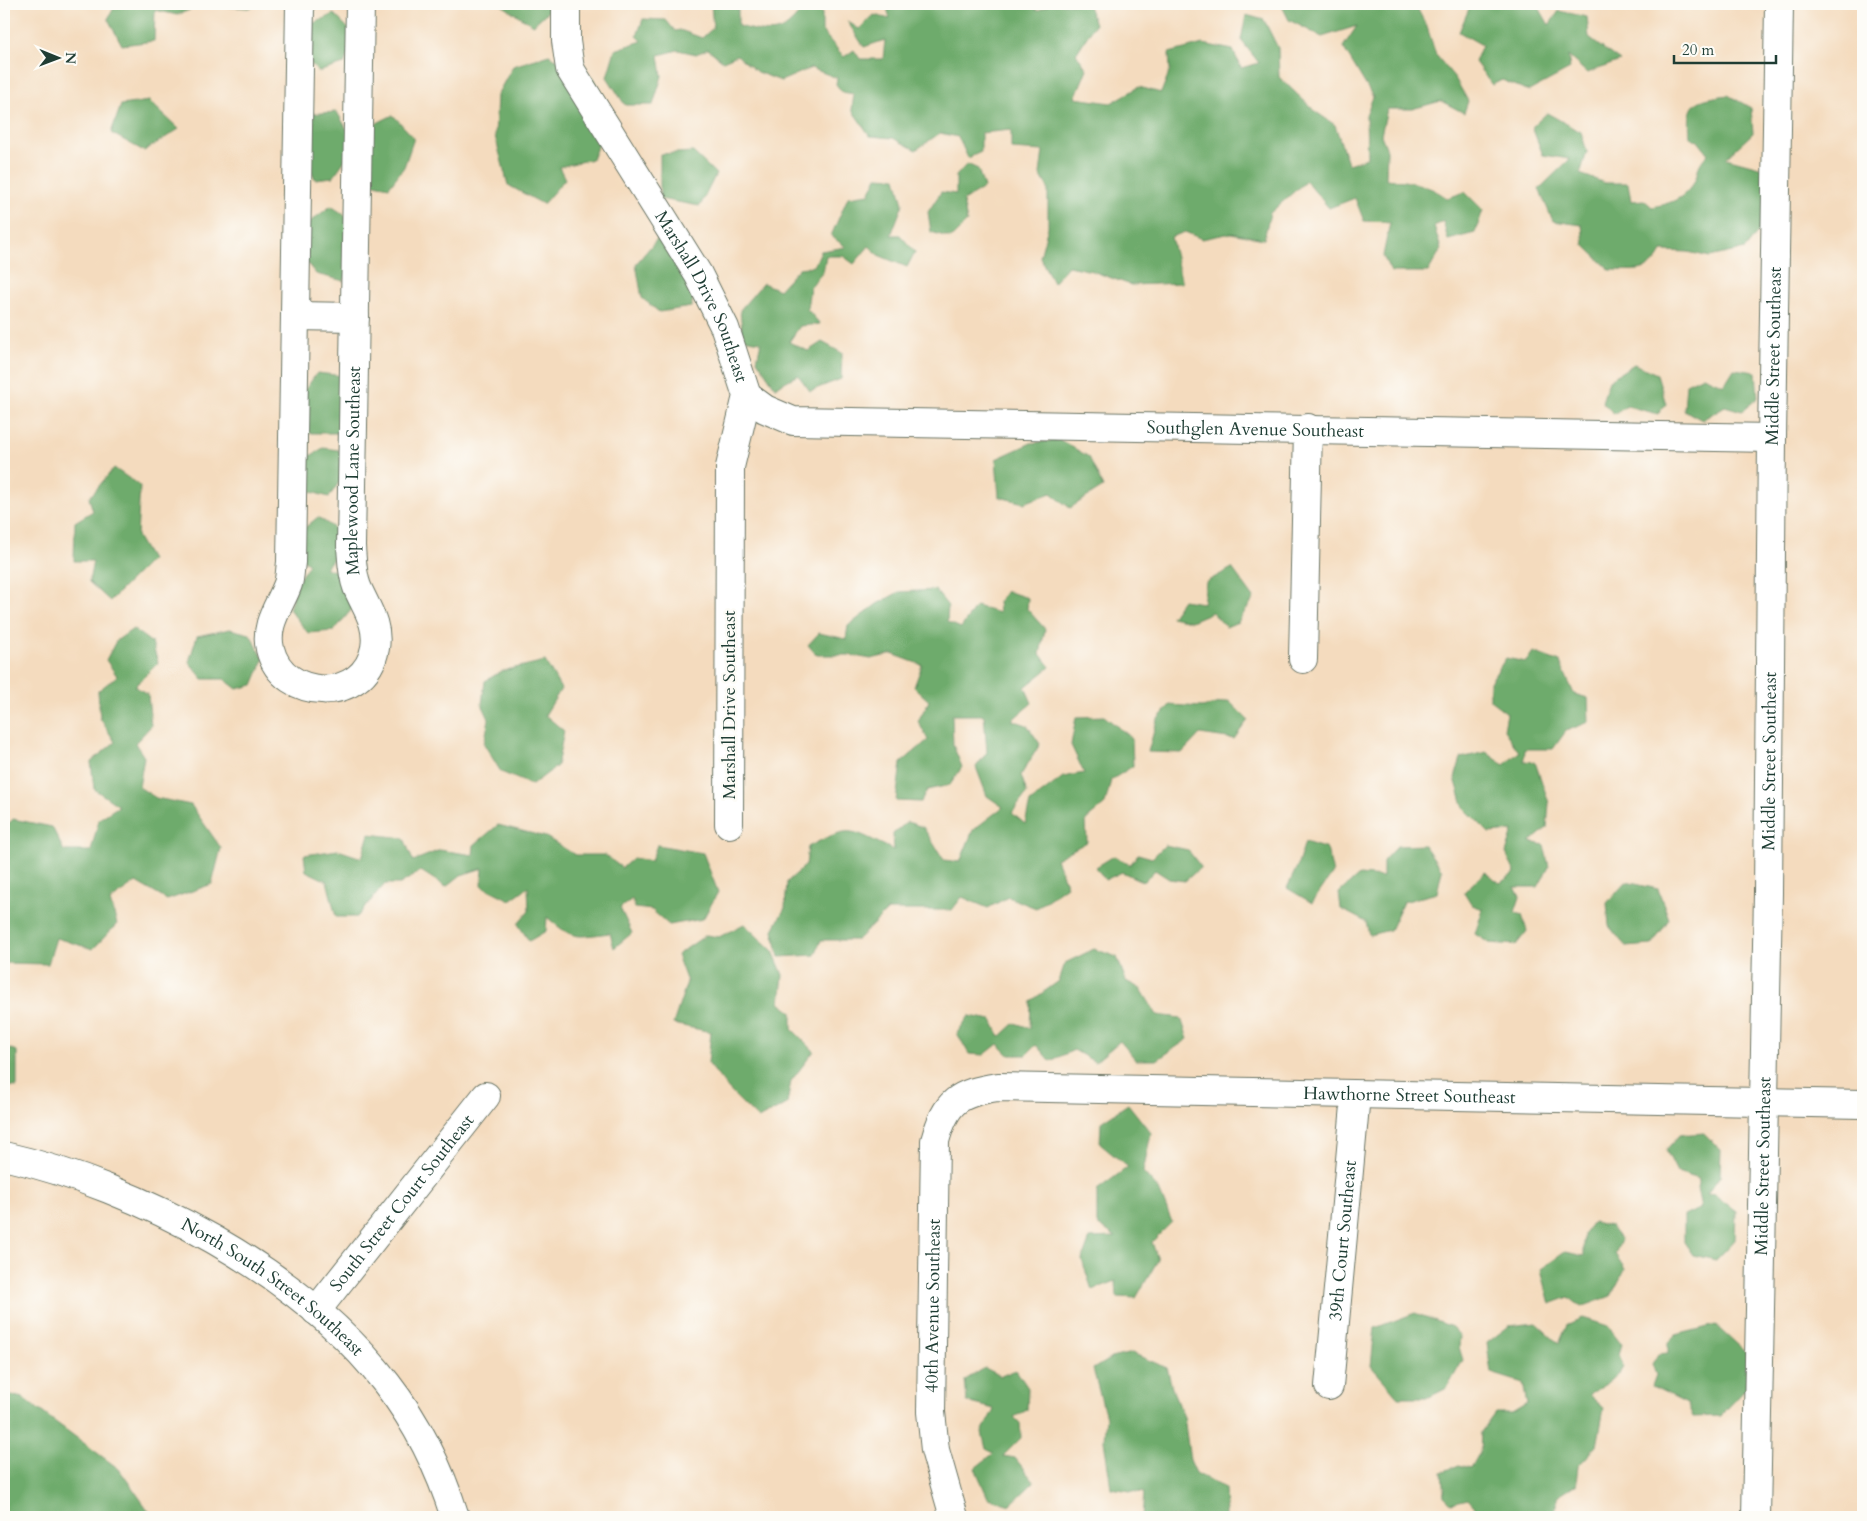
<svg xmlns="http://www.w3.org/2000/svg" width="1867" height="1521" viewBox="0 0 1867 1521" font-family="Cardo,serif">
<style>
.forest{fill:#6eab6c;stroke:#467450}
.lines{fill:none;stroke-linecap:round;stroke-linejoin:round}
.minor-casing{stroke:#6a7464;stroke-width:30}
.minor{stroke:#fff;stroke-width:28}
.labels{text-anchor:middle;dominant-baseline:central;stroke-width:5;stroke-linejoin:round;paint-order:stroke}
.street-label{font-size:18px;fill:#1f3d34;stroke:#fdfcf7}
</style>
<rect width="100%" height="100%" fill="#fdfcf7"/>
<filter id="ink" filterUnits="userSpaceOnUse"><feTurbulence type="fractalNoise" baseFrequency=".02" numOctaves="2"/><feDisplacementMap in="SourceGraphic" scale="10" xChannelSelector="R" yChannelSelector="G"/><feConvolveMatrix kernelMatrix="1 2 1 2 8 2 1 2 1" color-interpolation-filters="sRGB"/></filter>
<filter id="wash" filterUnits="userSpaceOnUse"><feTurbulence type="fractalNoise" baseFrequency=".0096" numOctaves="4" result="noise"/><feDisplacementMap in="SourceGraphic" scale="20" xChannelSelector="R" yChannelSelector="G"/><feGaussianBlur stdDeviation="1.12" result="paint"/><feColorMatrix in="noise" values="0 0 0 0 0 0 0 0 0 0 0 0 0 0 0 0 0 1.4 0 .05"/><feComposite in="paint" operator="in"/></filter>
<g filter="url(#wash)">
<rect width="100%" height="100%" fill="#f4dbbe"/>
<g class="forest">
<path d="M 116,4 L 258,4 L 249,8 L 202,5 L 177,15 L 155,10 L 154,41 L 122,45 L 108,19 Z"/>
<path d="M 500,4 L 556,4 L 533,25 Z"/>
<path d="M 711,4 L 738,4 L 738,26 C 773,35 784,37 805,5 L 822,13 L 822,31 L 844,57 L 854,50 L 860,59 L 883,59 L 885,40 L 864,47 L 847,21 L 859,29 L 874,15 L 890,19 L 886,4 L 1033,4 L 1037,11 L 1050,4 L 1091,4 L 1088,6 L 1095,24 L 1076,54 L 1087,69 L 1075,98 L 1111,103 L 1139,87 L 1161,93 L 1170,70 L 1169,53 L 1203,44 L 1233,50 L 1241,68 L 1259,63 L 1241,40 L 1246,15 L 1264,20 L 1278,48 L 1279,77 L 1316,112 L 1335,125 L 1348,164 L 1367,158 L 1366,115 L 1373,97 L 1343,47 L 1357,26 L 1322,37 L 1289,20 L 1281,4 L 1415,4 L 1427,27 L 1436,55 L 1455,78 L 1468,101 L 1464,113 L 1441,101 L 1412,109 L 1387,109 L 1381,135 L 1387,150 L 1386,179 C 1409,181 1428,184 1447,198 L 1465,192 L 1483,210 L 1475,233 L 1448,240 L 1443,221 L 1434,226 L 1441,249 L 1428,272 L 1391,272 L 1383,256 L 1390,222 L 1364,221 L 1355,198 L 1329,208 L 1306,181 L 1270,213 L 1264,239 L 1231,233 L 1202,239 L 1185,232 L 1171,237 L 1182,283 L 1131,285 L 1092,271 L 1068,266 L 1053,283 L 1040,257 L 1048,227 L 1048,188 L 1040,174 L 1043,151 L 1011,149 L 1011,130 L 981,133 L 981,152 L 968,158 L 958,137 L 940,133 L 916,150 L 893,138 L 870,136 L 852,110 L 854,94 L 842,92 L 836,84 L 837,78 L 811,68 L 781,81 L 757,72 L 737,55 L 723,61 L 708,49 L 696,54 L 678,50 L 659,55 L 662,76 L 653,105 L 625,105 L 607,77 L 615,50 L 642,41 L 637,36 L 643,19 L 666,20 L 675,31 L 680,30 L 702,38 L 713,28 Z"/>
<path d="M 1471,4 L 1537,4 L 1549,25 L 1559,11 L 1587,17 L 1589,38 L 1620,61 L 1587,73 L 1568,56 L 1570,69 L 1529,91 L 1502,80 L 1492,85 L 1475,62 L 1482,45 L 1459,32 Z"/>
<path d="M 334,14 L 355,35 L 344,64 L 318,72 L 304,56 L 305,27 Z"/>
<path d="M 549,55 L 594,79 L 610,117 L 592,159 L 559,167 L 565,179 L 543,204 L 508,185 L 495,136 L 497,95 L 513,66 Z"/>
<path d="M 1728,95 L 1751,108 L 1753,133 L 1726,158 L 1763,168 L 1782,201 L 1745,249 L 1710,257 L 1688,252 L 1662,251 C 1650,275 1634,270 1610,270 L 1584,245 L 1582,225 L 1553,221 L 1539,189 L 1570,159 L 1543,155 L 1532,127 L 1547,113 L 1581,132 L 1587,152 L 1580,174 L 1605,183 L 1628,183 L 1631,201 L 1644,200 L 1652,207 C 1668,204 1683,200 1692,185 C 1701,173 1693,169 1708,154 L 1698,141 L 1690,137 C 1687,101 1694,100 1728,95 Z"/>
<path d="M 149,101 L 179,129 L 144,151 L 111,133 L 121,105 Z"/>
<path d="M 337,112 L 351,136 L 393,115 L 414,138 L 404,167 L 389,187 L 361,181 L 352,150 L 333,177 L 315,179 L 301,147 L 308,114 Z"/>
<path d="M 693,152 L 716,174 L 700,206 L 660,199 L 660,154 Z"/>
<path d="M 967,164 L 978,169 L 984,188 L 963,201 L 967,222 L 951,238 L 931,232 L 928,212 L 941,192 L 956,194 L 956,176 Z"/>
<path d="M 877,177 L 896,178 L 903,204 L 891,235 L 900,235 L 915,252 L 907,267 L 878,255 L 869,246 L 854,264 L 843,256 L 826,256 L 823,272 L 810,287 L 807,309 L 820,324 L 800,326 L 789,342 L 808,351 L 822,342 L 842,353 L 841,379 L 810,391 L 798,375 L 775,387 L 757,360 L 761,342 L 743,339 L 740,310 L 763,283 L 779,290 L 799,268 L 814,266 L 821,251 L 846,247 L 831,236 L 848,197 L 869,194 Z"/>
<path d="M 331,206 L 365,228 L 344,281 L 316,274 L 302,257 L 303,227 Z"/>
<path d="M 657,239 L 691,250 L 702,267 L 691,307 L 659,312 L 642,298 L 636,264 Z"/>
<path d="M 1634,364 L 1657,374 L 1666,404 L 1658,414 L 1627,406 L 1614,414 L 1602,402 L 1609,380 Z"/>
<path d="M 1734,369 L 1756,372 L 1758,398 L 1742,411 L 1725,406 L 1702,420 L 1684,410 L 1686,384 L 1703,376 L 1724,385 Z"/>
<path d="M 317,373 L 344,376 L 340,433 L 302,433 L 299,398 Z"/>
<path d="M 1060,440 L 1089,457 L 1103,487 L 1070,508 L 1051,493 L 1024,503 L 999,497 L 996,459 L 1031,443 Z"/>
<path d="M 323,448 L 339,450 L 347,471 L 329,497 L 304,490 L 299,463 Z"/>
<path d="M 114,468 L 140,486 L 137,536 L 151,560 L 110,601 L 89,582 L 93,561 L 74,561 L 75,522 L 93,511 L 89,498 Z"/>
<path d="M 318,517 L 340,532 L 341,550 L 325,568 L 345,574 L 356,604 L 334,631 L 308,633 L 289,609 L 299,579 L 309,564 L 299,556 L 297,534 Z"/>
<path d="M 1232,568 L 1254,598 L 1238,622 L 1226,627 L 1212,612 L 1191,621 L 1171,617 L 1183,600 L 1203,603 L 1206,582 Z"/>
<path d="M 935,590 L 948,606 L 947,622 L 961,628 L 976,606 L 999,613 L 998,602 L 1006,591 L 1028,598 L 1027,609 L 1045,629 L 1040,654 L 1050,667 L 1025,687 L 1032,703 L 1012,720 L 1027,725 L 1040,744 L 1021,775 L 1027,793 L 1012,813 L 1025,824 L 1030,802 L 1063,777 L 1084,773 L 1071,745 L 1076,717 L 1104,716 L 1132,738 L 1133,766 L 1111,780 L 1105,804 L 1086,820 L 1087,842 L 1056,859 L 1067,886 L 1036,908 L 1008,897 L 988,908 L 962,897 L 952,910 L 888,910 L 857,940 L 821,940 L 815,955 L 779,957 L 773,930 L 785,908 L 787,882 L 806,865 L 808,847 C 853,823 850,830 894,850 L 893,834 L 907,822 L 923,827 L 944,860 L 960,862 L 973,830 L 1003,807 L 987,796 L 976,767 L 987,752 L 984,715 L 952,715 L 953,745 L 962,767 L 950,785 L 927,790 L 921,802 L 896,801 L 901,763 L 928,740 L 918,721 L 929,701 L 914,687 L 922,665 L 892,654 L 871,659 L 849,655 L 817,655 L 808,645 L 819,633 L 846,639 L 848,626 L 877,604 L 899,592 Z"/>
<path d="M 133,629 L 152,643 L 158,663 L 135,686 L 148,695 L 151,726 L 135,743 L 144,757 L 139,787 L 156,798 L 191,805 L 221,848 L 212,884 L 167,900 L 136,882 L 110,901 L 117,924 L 93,949 L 56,938 L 48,964 L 4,963 L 4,828 L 13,819 L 52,827 L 64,851 L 91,851 L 99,819 L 119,806 L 94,789 L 91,762 L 115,742 L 100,718 L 98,691 L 117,676 L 106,660 L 116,641 Z"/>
<path d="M 230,629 L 250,634 L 264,659 L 253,685 L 237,689 L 224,679 L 203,679 L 189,662 L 197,636 Z"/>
<path d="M 1533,652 L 1560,662 L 1574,694 L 1588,698 L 1589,722 L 1566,731 L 1553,749 L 1525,749 L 1524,761 L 1535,762 L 1549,803 L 1547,828 L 1530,842 L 1544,845 L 1549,867 L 1538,887 L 1515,887 L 1520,897 L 1515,912 L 1522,915 L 1527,931 L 1516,945 L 1489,943 L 1475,934 L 1483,909 L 1472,905 L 1464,892 L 1485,872 L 1500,883 L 1515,873 L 1506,853 L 1513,831 L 1489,833 L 1464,808 L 1455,778 L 1461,758 L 1486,752 L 1504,765 L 1519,752 L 1504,730 L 1507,713 L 1490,700 L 1490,682 L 1506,658 L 1526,662 Z"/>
<path d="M 545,661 L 561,689 L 545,715 L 564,731 L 557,766 L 532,785 L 501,772 L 484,744 L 489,719 L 482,704 L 485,681 L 502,671 Z"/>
<path d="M 1229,701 L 1248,720 L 1234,739 L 1200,734 L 1182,753 L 1148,752 L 1157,720 L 1170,705 L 1202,707 Z"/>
<path d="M 498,825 L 546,837 L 575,855 L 605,855 L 622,868 L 633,858 L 651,861 L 657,845 L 703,853 L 718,892 L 703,919 L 669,925 L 652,910 L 635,908 L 632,899 L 620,908 L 632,933 L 614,948 L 610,933 C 576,937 574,941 547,917 L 546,931 L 529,941 L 518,924 L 529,911 L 528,887 L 510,900 L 482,886 L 483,868 L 461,875 L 446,887 L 421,871 L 400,884 L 385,884 L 357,917 L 336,917 L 327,881 L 306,871 L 304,855 L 338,850 L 362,858 L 369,834 L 404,838 L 413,861 L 440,850 L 473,855 L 474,845 Z"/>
<path d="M 1305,842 L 1327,849 L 1333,873 L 1312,903 L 1287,888 L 1297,867 Z"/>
<path d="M 1165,845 L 1188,850 L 1201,867 L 1185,881 L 1169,879 L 1155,870 L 1144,882 L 1122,872 L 1105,880 L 1096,867 L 1114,856 L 1130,865 L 1138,854 L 1152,858 Z"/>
<path d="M 1424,845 L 1442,870 L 1437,893 L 1403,902 L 1390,930 L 1369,935 L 1366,922 L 1341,909 L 1339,893 L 1359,875 L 1383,877 L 1383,861 L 1397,846 Z"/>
<path d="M 1626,882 L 1658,889 L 1669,919 L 1652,945 L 1626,947 L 1609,926 L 1607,903 Z"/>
<path d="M 744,924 L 773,951 L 783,975 L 780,1003 L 792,1012 L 792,1029 L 814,1051 L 791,1081 L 787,1104 L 758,1119 L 729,1090 L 708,1063 L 711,1032 L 673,1024 L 687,982 L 677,955 L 706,935 L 719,937 Z"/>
<path d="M 1094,949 L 1117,957 L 1126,981 L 1141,989 L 1157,1015 L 1181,1018 L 1188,1039 L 1157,1060 L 1136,1060 L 1120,1041 L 1095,1062 L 1074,1050 L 1050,1061 L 1036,1045 L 1026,1055 L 1009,1055 L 998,1044 L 984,1055 L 969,1054 L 957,1033 L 969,1016 L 992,1020 L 1000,1037 L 1015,1023 L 1030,1028 L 1031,1001 L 1059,981 L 1065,963 Z"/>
<path d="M 4,1047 L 17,1051 L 17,1087 L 4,1086 Z"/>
<path d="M 1128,1104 L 1151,1133 L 1143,1172 L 1159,1190 L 1172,1222 L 1152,1242 L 1158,1260 L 1136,1298 L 1117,1297 L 1116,1281 L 1092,1290 L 1082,1260 L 1090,1238 L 1116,1237 L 1097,1224 L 1097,1190 L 1128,1167 L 1100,1144 L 1101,1122 Z"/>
<path d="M 1704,1133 L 1721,1150 L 1720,1176 L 1707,1194 L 1715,1195 L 1736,1211 L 1735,1240 L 1716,1260 L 1693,1255 L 1684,1242 L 1684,1216 L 1701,1208 L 1697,1188 L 1699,1179 L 1677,1172 L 1666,1150 L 1679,1135 Z"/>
<path d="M 1593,1222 L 1610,1226 L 1621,1240 L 1615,1254 L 1625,1269 L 1611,1296 L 1581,1307 L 1569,1297 L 1550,1304 L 1541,1269 L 1565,1252 L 1584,1256 L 1584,1234 Z"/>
<path d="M 1415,1313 L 1452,1327 L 1460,1336 L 1459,1347 L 1463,1360 L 1447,1388 L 1429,1397 L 1398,1397 L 1371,1366 L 1375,1328 Z"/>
<path d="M 1583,1318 L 1608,1326 L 1622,1344 L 1619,1354 L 1623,1366 L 1618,1375 L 1589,1395 L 1604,1408 L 1597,1446 L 1578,1466 L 1576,1484 L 1557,1496 L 1557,1506 L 1547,1517 L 1483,1516 L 1468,1499 L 1451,1503 L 1444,1496 L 1442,1472 L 1459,1465 L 1471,1468 L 1480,1452 L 1481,1432 L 1495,1413 L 1512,1413 L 1527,1404 L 1523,1383 L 1491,1373 L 1487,1343 L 1509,1326 L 1536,1323 L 1559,1344 L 1567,1325 Z"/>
<path d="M 1716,1325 L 1747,1353 L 1746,1389 L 1720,1416 L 1693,1417 L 1687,1403 L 1652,1386 L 1656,1375 L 1652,1364 L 1658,1354 L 1668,1353 L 1668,1343 L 1676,1335 Z"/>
<path d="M 1132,1353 L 1167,1368 L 1173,1391 L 1184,1417 L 1190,1460 L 1196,1473 L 1225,1488 L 1226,1517 L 1142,1517 L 1144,1493 L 1111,1488 L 1104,1440 L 1106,1417 L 1093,1369 L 1111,1358 Z"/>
<path d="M 985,1368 L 1001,1376 L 1016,1370 L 1028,1388 L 1027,1410 L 1014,1417 L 1020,1423 L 1021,1438 L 1003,1456 L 1015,1458 L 1034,1482 L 1010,1505 L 988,1498 L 975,1468 L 994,1453 L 986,1449 L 982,1432 L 994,1409 L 967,1402 L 965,1380 Z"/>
<path d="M 4,1394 L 23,1398 L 119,1469 L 153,1517 L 4,1517 Z"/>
</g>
</g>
<g filter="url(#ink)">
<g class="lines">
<defs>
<g id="minor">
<path id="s1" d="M 300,4 L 291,562 C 290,569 290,577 288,584 C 280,606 264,624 270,649 C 283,702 365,704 375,648 C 379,624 366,608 357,587 C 352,574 352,560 351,546 L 360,4"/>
<path id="s2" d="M 566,4 L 566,41 L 570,69 L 698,274 L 725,328 L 747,396 L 730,467 L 729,824"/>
<path d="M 295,316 L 355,317"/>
<path id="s3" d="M 747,396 L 765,409 L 793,421 L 1772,438"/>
<path d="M 1303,659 L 1308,428"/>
<path id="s4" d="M 4,1156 C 139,1187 301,1272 387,1384 C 418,1424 440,1469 455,1517"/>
<path id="s5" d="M 316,1311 L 486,1096"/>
<path id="s6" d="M 1329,1386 L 1356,1095"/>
<path id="s7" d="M 954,1517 L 935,1450 L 931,1412 L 935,1141 C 946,1101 958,1093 998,1087 L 1863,1104"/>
<path id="s8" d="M 1756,1517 L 1768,893 L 1772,438 L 1779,4"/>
</g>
</defs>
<use href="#minor" class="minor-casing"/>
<use href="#minor" class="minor"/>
</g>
</g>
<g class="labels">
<g class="street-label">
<text stroke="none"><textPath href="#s2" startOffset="329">Marshall Drive Southeast</textPath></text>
<text stroke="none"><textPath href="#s8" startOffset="1161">Middle Street Southeast</textPath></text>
<text stroke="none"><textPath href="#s3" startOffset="515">Southglen Avenue Southeast</textPath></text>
<text stroke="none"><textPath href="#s1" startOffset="975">Maplewood Lane Southeast</textPath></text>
<text transform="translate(729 705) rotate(-90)">Marshall Drive Southeast</text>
<text stroke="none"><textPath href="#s8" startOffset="756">Middle Street Southeast</textPath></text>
<text stroke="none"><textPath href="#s7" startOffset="881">Hawthorne Street Southeast</textPath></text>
<text stroke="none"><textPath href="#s8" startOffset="351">Middle Street Southeast</textPath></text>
<text stroke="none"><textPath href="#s5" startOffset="138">South Street Court Southeast</textPath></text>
<text stroke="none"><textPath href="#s6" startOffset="146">39th Court Southeast</textPath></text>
<text stroke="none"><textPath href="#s4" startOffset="302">North South Street Southeast</textPath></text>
<text stroke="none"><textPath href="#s7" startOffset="214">40th Avenue Southeast</textPath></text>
</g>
</g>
<rect width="1867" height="1521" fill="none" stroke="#fdfcf7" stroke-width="20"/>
<g transform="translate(58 58) rotate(91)" stroke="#fdfcf7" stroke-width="4" paint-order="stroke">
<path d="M0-4L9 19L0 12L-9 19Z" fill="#1f3d34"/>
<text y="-8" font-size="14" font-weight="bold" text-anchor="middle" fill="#1f3d34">N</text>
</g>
<path d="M1674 55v8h102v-8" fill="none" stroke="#1f3d34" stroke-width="2.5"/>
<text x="1682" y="55" font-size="15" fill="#1f3d34" stroke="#fdfcf7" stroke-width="4" paint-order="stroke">20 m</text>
</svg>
